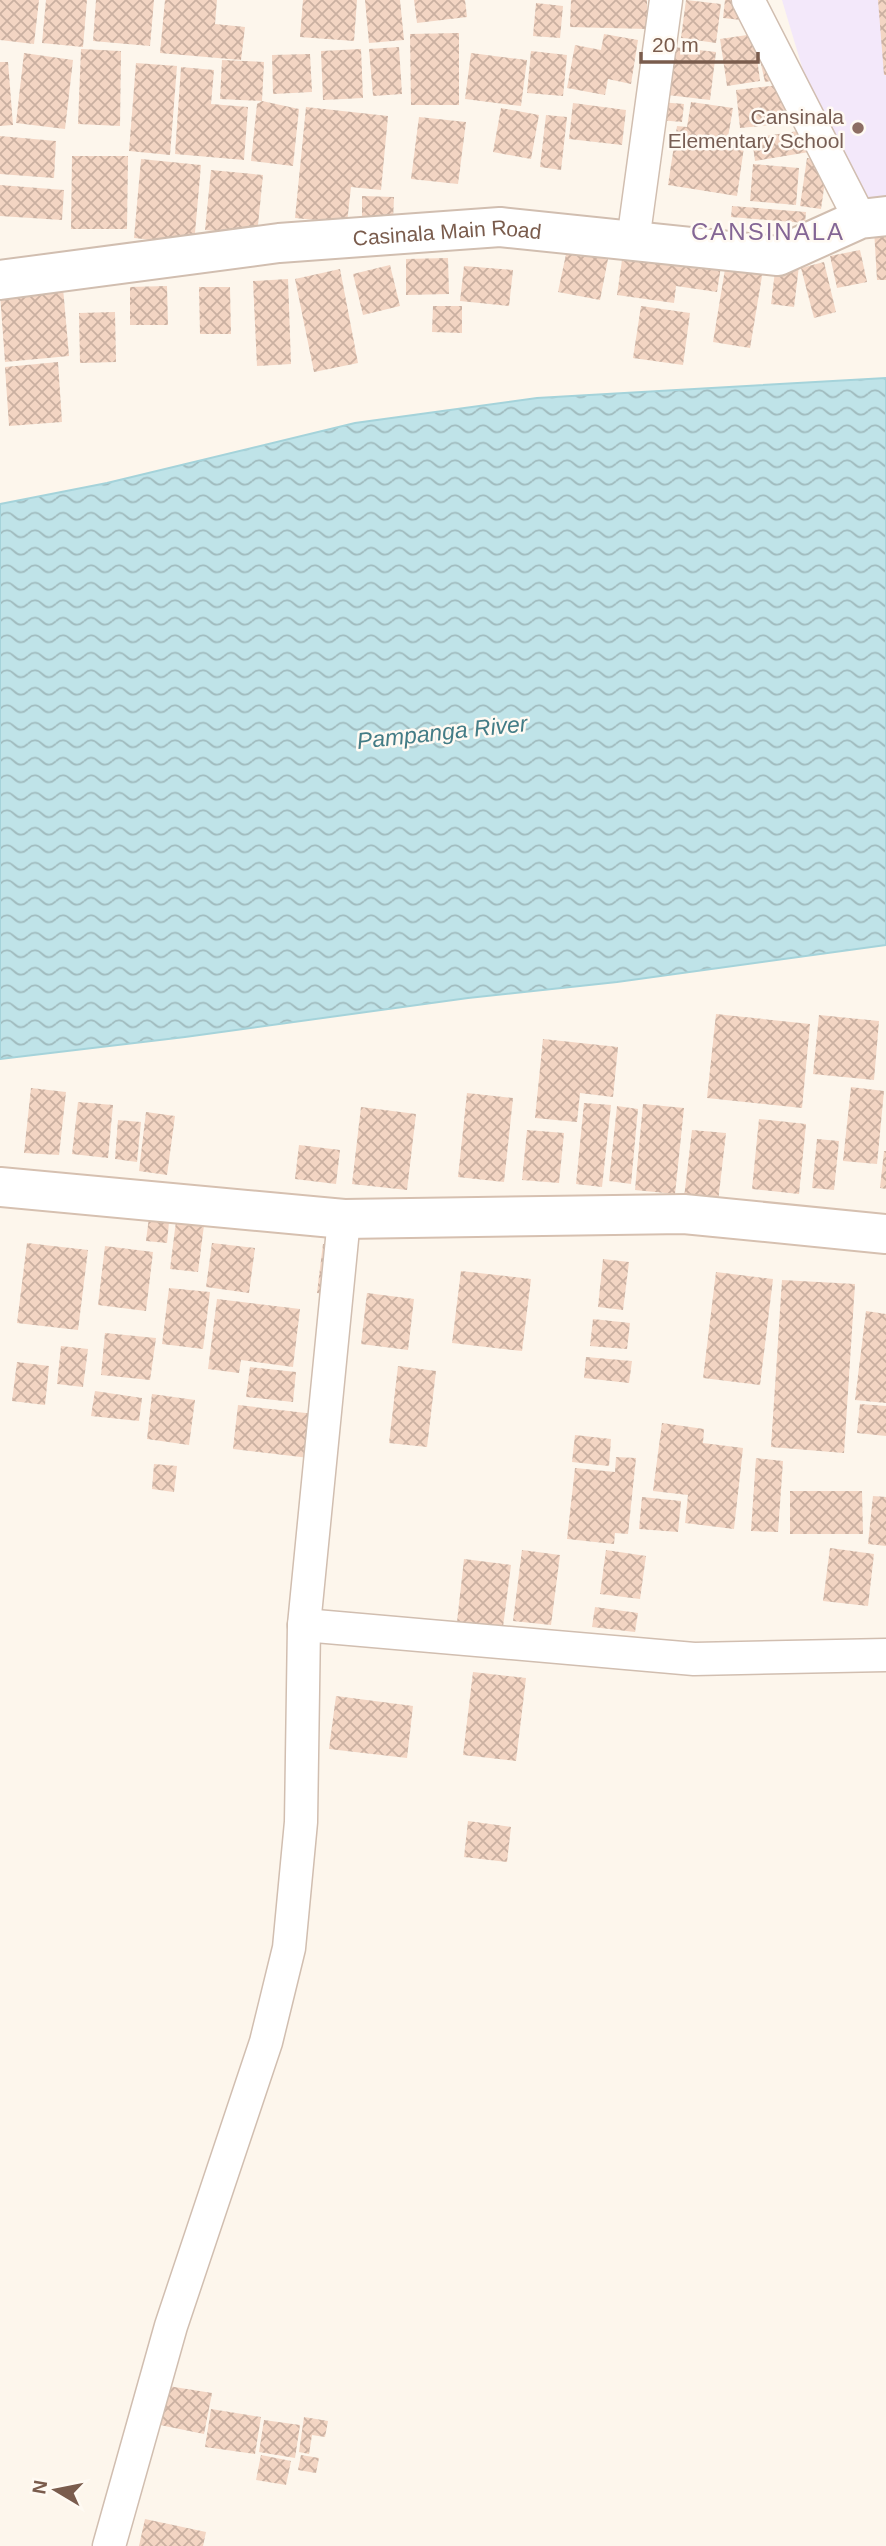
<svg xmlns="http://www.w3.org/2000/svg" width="886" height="2546" viewBox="0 0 886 2546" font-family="Arial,sans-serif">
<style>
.education{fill:#f3e8fa}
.water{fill:url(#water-waves);stroke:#a5d3da;stroke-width:2}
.building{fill:url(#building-cross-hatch)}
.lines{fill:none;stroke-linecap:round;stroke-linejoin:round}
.minor-casing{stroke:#d1beb0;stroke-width:35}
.tertiary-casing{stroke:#d1beb0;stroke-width:42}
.secondary-casing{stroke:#d6c0b0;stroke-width:42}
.minor{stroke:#fff;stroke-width:32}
.tertiary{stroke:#fff;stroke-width:38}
.secondary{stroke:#fff;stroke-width:38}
.education-dot{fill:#8d6e63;stroke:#fffaf3;stroke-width:2.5}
.labels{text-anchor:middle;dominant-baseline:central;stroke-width:5;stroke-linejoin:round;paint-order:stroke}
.education-label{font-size:21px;fill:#785e54;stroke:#fffaf3;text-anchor:end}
.street-label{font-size:21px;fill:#7a5c4d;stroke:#fffaf3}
.water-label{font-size:23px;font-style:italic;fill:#437c86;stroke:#fffaf3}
.quarter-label{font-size:24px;letter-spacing:2px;fill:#846695;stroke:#fffaf3}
</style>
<defs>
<pattern id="water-waves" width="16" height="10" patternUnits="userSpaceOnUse" patternTransform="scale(1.75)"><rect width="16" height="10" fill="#bfe3e8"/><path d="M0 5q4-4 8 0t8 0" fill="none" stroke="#a0bbbe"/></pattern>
<pattern id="building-cross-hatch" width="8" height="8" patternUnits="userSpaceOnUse" patternTransform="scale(1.75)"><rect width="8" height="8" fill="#f3d5c3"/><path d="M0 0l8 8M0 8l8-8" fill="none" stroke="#cab0a1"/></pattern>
</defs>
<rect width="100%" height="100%" fill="#fdf6ec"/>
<path class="education" d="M 782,0 L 886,0 L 886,207 L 868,209 L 805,77 Z"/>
<path class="water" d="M 886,378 L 886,945 L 617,982 L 468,998 L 185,1037 L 0,1059 L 0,504 L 107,483 L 355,423 L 537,398 Z"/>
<g class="building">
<path d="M 0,0 L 39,0 L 34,44 L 0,40 Z"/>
<path d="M 46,0 L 87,0 L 83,47 L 42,43 Z"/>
<path d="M 96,0 L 154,0 L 150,46 L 93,41 Z"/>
<path d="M 165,0 L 217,0 L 215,24 L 245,27 L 241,60 L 160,53 Z"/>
<path d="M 303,0 L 357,0 L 354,41 L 300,37 Z"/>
<path d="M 365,0 L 400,0 L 404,40 L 369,43 Z"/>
<path d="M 414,0 L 465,0 L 467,17 L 417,23 Z"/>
<path d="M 571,0 L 647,0 L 647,29 L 570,27 Z"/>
<path d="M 686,0 L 721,4 L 716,43 L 681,38 Z"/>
<path d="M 725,0 L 744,0 L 741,20 L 723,18 Z"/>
<path d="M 878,0 L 886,0 L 886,75 L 884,75 Z"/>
<path d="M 536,3 L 563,6 L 560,38 L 533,36 Z"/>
<path d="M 459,33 L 459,105 L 411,105 L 410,34 Z"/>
<path d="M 604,34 L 638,40 L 631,84 L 608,79 L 605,95 L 567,88 L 575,45 L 601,50 Z"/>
<path d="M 754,34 L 760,81 L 727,86 L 720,39 Z"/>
<path d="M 665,46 L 716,52 L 710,100 L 659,94 Z"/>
<path d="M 399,47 L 402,94 L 373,96 L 369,49 Z"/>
<path d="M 81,49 L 121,51 L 120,126 L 78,124 Z"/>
<path d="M 361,49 L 363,98 L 323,100 L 321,51 Z"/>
<path d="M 531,51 L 567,55 L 563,96 L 527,93 Z"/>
<path d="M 24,53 L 73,60 L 65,129 L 16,123 Z"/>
<path d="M 471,53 L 527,60 L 521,106 L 465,99 Z"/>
<path d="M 310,54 L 312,92 L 273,94 L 272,55 Z"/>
<path d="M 777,56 L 782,79 L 765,82 L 760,60 Z"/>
<path d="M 222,60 L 264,62 L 262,101 L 220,99 Z"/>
<path d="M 0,62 L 8,62 L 13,125 L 0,126 Z"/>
<path d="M 136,63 L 177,66 L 170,155 L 129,151 Z"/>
<path d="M 181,67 L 214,70 L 211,104 L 248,107 L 244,160 L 175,154 Z"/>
<path d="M 788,84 L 792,123 L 740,128 L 736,90 Z"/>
<path d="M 262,101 L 299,109 L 293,166 L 251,161 L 257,104 Z"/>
<path d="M 660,102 L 684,104 L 682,122 L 659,120 Z"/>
<path d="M 691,102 L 733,108 L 728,137 L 745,140 L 737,196 L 668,185 L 677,126 L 687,127 Z"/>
<path d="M 573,103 L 626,110 L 622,145 L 569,139 Z"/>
<path d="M 306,107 L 388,116 L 381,190 L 351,187 L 347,223 L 295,218 Z"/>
<path d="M 501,108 L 539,115 L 531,159 L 493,152 Z"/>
<path d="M 546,115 L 567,117 L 561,170 L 540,167 Z"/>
<path d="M 419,117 L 466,122 L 458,184 L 411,179 Z"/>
<path d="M 805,130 L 809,152 L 755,161 L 752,138 Z"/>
<path d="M 0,136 L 56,141 L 54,178 L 0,174 Z"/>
<path d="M 72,156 L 128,156 L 127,229 L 71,229 Z"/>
<path d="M 807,158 L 828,161 L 821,209 L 800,206 Z"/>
<path d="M 141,159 L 201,165 L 194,244 L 134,238 Z"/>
<path d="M 753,164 L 799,168 L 796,205 L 750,201 Z"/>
<path d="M 211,170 L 263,175 L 257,235 L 205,230 Z"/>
<path d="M 0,185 L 64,190 L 62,220 L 0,216 Z"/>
<path d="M 362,196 L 394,197 L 393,221 L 362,219 Z"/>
<path d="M 732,206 L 806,212 L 805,223 L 731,217 Z"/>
<path d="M 886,228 L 886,280 L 877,280 L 874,229 Z"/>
<path d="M 568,245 L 609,254 L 600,300 L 558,292 Z"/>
<path d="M 624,246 L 722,260 L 717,292 L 676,286 L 674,303 L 617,295 Z"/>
<path d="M 860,250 L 867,282 L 837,288 L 830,256 Z"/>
<path d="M 727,257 L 764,264 L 750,348 L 713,342 Z"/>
<path d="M 448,258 L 449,294 L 406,295 L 406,259 Z"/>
<path d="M 824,262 L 836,312 L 814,318 L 801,268 Z"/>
<path d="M 776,263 L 799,266 L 794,307 L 771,304 Z"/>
<path d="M 390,265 L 400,306 L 363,315 L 353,274 Z"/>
<path d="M 464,266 L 513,270 L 509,306 L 460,301 Z"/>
<path d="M 340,269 L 358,363 L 314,372 L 295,279 Z"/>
<path d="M 288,279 L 291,364 L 257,366 L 253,281 Z"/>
<path d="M 167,286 L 168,325 L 130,325 L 130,287 Z"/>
<path d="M 199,287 L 230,287 L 231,334 L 200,334 Z"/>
<path d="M 63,288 L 69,356 L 5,362 L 0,294 Z"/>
<path d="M 433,306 L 462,306 L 462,333 L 432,332 Z"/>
<path d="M 641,306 L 690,313 L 683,365 L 633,358 Z"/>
<path d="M 115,312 L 116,362 L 80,363 L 79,313 Z"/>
<path d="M 58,362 L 62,422 L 9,426 L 5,367 Z"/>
<path d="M 716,1014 L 810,1024 L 802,1108 L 707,1098 Z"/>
<path d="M 819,1015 L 879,1021 L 874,1080 L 813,1074 Z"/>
<path d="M 543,1039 L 618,1047 L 613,1097 L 580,1093 L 577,1122 L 535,1118 Z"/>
<path d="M 851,1087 L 884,1091 L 877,1164 L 843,1161 Z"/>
<path d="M 31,1088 L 66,1092 L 59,1155 L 24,1153 Z"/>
<path d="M 467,1093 L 513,1098 L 504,1182 L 458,1177 Z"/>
<path d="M 78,1102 L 113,1105 L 108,1158 L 72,1154 Z"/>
<path d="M 584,1103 L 611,1105 L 602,1187 L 576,1184 Z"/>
<path d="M 643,1104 L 684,1108 L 675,1194 L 635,1190 Z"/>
<path d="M 617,1106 L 638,1109 L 631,1184 L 609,1181 Z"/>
<path d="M 361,1107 L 416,1114 L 407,1190 L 352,1184 Z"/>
<path d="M 146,1112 L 175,1116 L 167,1175 L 139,1171 Z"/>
<path d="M 759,1119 L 806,1124 L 799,1194 L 752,1189 Z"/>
<path d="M 118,1120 L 141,1122 L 137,1162 L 115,1159 Z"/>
<path d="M 527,1130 L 564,1133 L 559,1183 L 522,1180 Z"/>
<path d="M 692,1130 L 726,1133 L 718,1202 L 684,1198 Z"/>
<path d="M 817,1139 L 839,1141 L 834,1190 L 812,1188 Z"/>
<path d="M 299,1145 L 340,1150 L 336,1184 L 295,1179 Z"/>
<path d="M 884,1151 L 886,1151 L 886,1189 L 880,1188 Z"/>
<path d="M 150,1209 L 170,1212 L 167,1243 L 146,1241 Z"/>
<path d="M 176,1221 L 204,1225 L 198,1272 L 170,1269 Z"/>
<path d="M 27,1243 L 88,1250 L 78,1330 L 17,1323 Z"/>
<path d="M 212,1243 L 255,1248 L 249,1293 L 206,1287 Z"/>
<path d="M 323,1244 L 336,1245 L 330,1295 L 317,1293 Z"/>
<path d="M 105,1246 L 153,1252 L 146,1311 L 98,1305 Z"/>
<path d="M 603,1259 L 629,1262 L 623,1310 L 598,1307 Z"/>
<path d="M 461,1271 L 531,1279 L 522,1351 L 452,1343 Z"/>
<path d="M 716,1272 L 773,1279 L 760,1385 L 703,1378 Z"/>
<path d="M 782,1280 L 855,1284 L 844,1453 L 771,1447 Z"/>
<path d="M 169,1288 L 210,1292 L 203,1349 L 162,1344 Z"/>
<path d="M 367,1293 L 414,1299 L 408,1350 L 361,1344 Z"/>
<path d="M 217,1299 L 300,1309 L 293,1367 L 241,1360 L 239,1373 L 208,1369 Z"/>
<path d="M 866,1311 L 886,1314 L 886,1403 L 855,1400 Z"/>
<path d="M 593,1319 L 630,1323 L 627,1349 L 590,1346 Z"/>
<path d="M 105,1333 L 156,1338 L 150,1380 L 101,1375 Z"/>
<path d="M 61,1346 L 88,1349 L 83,1387 L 57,1384 Z"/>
<path d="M 586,1357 L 632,1361 L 629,1383 L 584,1378 Z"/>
<path d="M 17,1362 L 49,1366 L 45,1405 L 12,1401 Z"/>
<path d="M 398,1366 L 436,1371 L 427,1447 L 389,1443 Z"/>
<path d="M 250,1367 L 296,1372 L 293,1402 L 246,1397 Z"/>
<path d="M 95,1391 L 142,1398 L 139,1421 L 91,1416 Z"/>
<path d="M 152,1394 L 195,1400 L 189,1445 L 147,1439 Z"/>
<path d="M 860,1404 L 886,1406 L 886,1436 L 857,1433 Z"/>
<path d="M 238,1405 L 323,1415 L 318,1459 L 233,1449 Z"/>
<path d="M 662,1423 L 704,1429 L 703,1443 L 743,1448 L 734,1529 L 685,1523 L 688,1495 L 653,1491 Z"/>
<path d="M 575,1435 L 611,1439 L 609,1466 L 572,1462 Z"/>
<path d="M 616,1457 L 636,1458 L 628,1534 L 615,1533 L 614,1544 L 567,1539 L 575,1468 L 615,1472 Z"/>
<path d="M 756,1458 L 783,1461 L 778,1532 L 751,1531 Z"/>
<path d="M 154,1464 L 177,1466 L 174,1492 L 152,1489 Z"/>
<path d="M 790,1491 L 862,1491 L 863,1534 L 790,1534 Z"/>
<path d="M 873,1496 L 886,1497 L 886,1546 L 868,1544 Z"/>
<path d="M 642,1497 L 681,1501 L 678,1532 L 639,1529 Z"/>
<path d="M 830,1548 L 874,1554 L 868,1606 L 823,1601 Z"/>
<path d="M 522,1550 L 560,1555 L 551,1625 L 513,1621 Z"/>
<path d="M 606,1550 L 646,1556 L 640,1599 L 600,1594 Z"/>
<path d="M 464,1559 L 511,1565 L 503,1627 L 457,1622 Z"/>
<path d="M 595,1607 L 638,1613 L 635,1632 L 592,1627 Z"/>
<path d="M 473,1672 L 526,1678 L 516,1761 L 463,1755 Z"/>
<path d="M 336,1696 L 413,1706 L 407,1758 L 329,1749 Z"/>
<path d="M 468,1821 L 511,1827 L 507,1862 L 464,1857 Z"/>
<path d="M 168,2386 L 212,2393 L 204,2434 L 160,2425 Z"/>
<path d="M 211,2409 L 261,2417 L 255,2454 L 205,2447 Z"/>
<path d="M 304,2417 L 328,2421 L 325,2437 L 312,2435 L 309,2454 L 299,2452 Z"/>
<path d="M 264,2420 L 300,2425 L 295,2458 L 259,2452 Z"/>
<path d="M 261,2455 L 291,2461 L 286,2485 L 256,2480 Z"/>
<path d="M 301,2455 L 319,2458 L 316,2473 L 298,2470 Z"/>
<path d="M 145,2519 L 206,2532 L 203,2546 L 139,2546 Z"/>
</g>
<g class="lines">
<defs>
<g id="minor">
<path d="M 748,0 L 860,219"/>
<path d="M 633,241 L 666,0"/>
<path d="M 304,1625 L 694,1659 L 886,1655"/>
<path d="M 109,2546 L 171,2326 L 266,2042 L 289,1948 L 301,1822 L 304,1625 L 344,1219"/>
</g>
<g id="tertiary">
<path id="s1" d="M 0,280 L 279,243 L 500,227 L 778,256 L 860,219 L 886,216"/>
</g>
<path id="secondary" d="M 0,1187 L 344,1219 L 684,1214 L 886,1234"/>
</defs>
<use href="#minor" class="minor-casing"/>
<use href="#tertiary" class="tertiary-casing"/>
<use href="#secondary" class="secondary-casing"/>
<use href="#minor" class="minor"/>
<use href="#tertiary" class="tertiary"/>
<use href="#secondary" class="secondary"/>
</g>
<circle class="education-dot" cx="858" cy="128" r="7"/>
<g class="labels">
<g class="education-label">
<text x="844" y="116">Cansinala<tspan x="844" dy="24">Elementary School</tspan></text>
</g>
<g class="street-label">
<text stroke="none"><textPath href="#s1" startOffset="450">Casinala Main Road</textPath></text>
</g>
<g class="water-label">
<text transform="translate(442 732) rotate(-6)">Pampanga River</text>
</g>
<g class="quarter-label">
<text x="768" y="231">CANSINALA</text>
</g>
</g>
<g transform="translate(56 2490) rotate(280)" stroke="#fffaf3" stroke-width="5" paint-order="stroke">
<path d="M0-5L12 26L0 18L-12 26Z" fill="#7a5c4d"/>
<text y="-10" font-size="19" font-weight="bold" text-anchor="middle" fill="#7a5c4d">N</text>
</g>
<path d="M641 52v10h117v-10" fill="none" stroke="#7a5c4d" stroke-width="3.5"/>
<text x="652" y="52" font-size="21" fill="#7a5c4d" stroke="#fffaf3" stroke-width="5" paint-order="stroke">20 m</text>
</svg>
